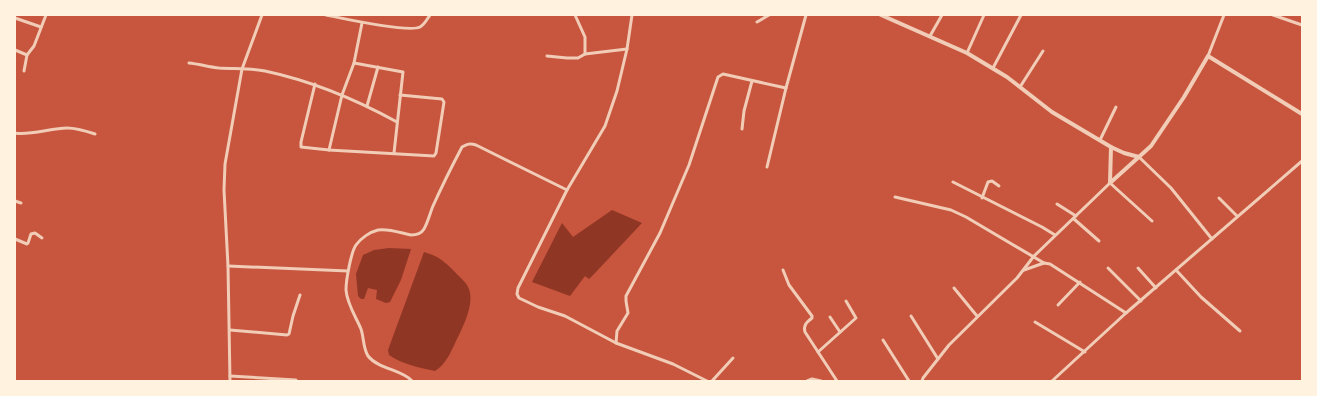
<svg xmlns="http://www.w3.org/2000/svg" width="1317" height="396" viewBox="0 0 1317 396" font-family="'Space Grotesk',sans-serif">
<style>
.water{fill:#8f3625}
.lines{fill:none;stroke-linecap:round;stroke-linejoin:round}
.minor{stroke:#f1ccb7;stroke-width:3}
.tertiary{stroke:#f1ccb7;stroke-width:4}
</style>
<rect width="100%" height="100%" fill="#c8553d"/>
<g class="water">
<path d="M 612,210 L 642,223 L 595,273 L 589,279 L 585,276 L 570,296 L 532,282 L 562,223 L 573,237 Z"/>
<path d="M 389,248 L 411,249 L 401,280 L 390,302 L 386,303 L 376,299 L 377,290 L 368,288 L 364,299 L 361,299 L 358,296 L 356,274 L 363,255 L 374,250 Z"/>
<path d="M 424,252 C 438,256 444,261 454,271 C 458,276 464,280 467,285 C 477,300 463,327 456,341 C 451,352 446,364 435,371 C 420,368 402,364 389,355 L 388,350 Z"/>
</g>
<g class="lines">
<g class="minor">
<path d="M 326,15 C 341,18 408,33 420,27 C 425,24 427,19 430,15"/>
<path d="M 575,15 L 585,37 L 585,54"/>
<path d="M 632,15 L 627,49 L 617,91 L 605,126 L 567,190 L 518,288 L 517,294 L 519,298 L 538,307 L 565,316 L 616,343 L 673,364 L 707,381"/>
<path d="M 1273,15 L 1302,25"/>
<path d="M 15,18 L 41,27"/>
<path d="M 757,22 L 769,15"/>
<path d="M 930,36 L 942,15"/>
<path d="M 15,50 L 27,55"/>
<path d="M 967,53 L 984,15"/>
<path d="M 547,56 L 567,58 L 578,58 L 585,54 L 627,49"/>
<path d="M 1208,56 L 1224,15"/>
<path d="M 189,63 C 199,64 209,67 219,68 C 235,69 250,68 265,71 C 312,81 355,99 397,122"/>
<path d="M 354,63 L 403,72 L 394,153"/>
<path d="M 993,68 L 1021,15"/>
<path d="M 24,71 L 27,55 L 34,46 L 46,15"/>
<path d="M 315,84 L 301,142 L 301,147 L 329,150 L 434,156 L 436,153 L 444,102 L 442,99 L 400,95"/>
<path d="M 1020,87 L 1043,51"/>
<path d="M 367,106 L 378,67"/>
<path d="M 742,129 L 744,111 L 752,81"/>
<path d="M 15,133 C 28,136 52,128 67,128 C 77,128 86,131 95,134"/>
<path d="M 1100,140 L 1116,107"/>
<path d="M 329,150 L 342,95 L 354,63 L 362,23"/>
<path d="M 1139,157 L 1171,188 L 1212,239"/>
<path d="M 767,167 L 786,88 L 806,15"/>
<path d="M 953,182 L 1042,227 L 1055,235"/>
<path d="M 895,197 L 951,210 L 966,217 L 1044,263"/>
<path d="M 982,198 L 988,182 L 992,181 L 999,186"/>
<path d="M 1219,198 L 1237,216"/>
<path d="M 15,201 L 21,203"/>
<path d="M 1057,204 L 1076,216"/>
<path d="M 1074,219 L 1099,241"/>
<path d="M 15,239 L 27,244 L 28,243 L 31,234 L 35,233 L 42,238"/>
<path d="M 228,266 L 348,271"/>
<path d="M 1108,268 L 1141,301"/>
<path d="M 1138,268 L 1156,288"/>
<path d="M 783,270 L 789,285 L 812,316 L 812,318 C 807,322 803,325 805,332 L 837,381"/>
<path d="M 1024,270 L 1044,263 L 1050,264 L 1126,313"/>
<path d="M 1176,270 L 1201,297 L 1240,331"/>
<path d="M 954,288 L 977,316"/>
<path d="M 1058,305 L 1080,282"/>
<path d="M 911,316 L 938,359"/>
<path d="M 830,317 L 840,332"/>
<path d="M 1035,322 L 1085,352"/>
<path d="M 230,330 L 287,335 L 289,334 L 293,316 L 300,295"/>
<path d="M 883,340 L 909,381"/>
<path d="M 616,343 L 617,331 L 628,313 L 626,301 L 626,296 L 660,233 L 689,165 L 718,77 L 723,74 L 786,88"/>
<path d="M 818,352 L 856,318 L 846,301"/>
<path d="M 230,376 L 296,380"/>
<path d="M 230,381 L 228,266 L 224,190 L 225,164 L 242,69 L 262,15"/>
<path d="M 412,381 C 403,370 378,369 368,356 C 363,348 364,338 361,329 C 356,317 347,304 346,290 C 346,280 351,252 356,245 C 361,238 370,232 378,230 C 388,228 401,233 411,235 C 417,235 421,234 424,229 C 428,222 430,213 433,206 C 442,186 452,166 462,147 C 467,144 470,143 476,145 L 567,190"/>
<path d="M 712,381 L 733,358"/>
<path d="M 807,381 L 812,379 L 821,381"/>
<path d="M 922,381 L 923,378 L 949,345 L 1017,278 L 1034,256 L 1110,183 L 1152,221"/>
<path d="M 1052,381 L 1126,313 L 1302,161"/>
</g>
<g class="tertiary">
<path d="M 881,15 L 967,53 L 1007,77 L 1052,112 L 1111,147 L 1124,153 L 1139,157"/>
<path d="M 1110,183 L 1151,146 L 1184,97 L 1208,56 L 1302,114"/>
<path d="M 1110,183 L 1111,147"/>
</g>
</g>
<rect width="1317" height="396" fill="none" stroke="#fff3e0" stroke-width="32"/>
</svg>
